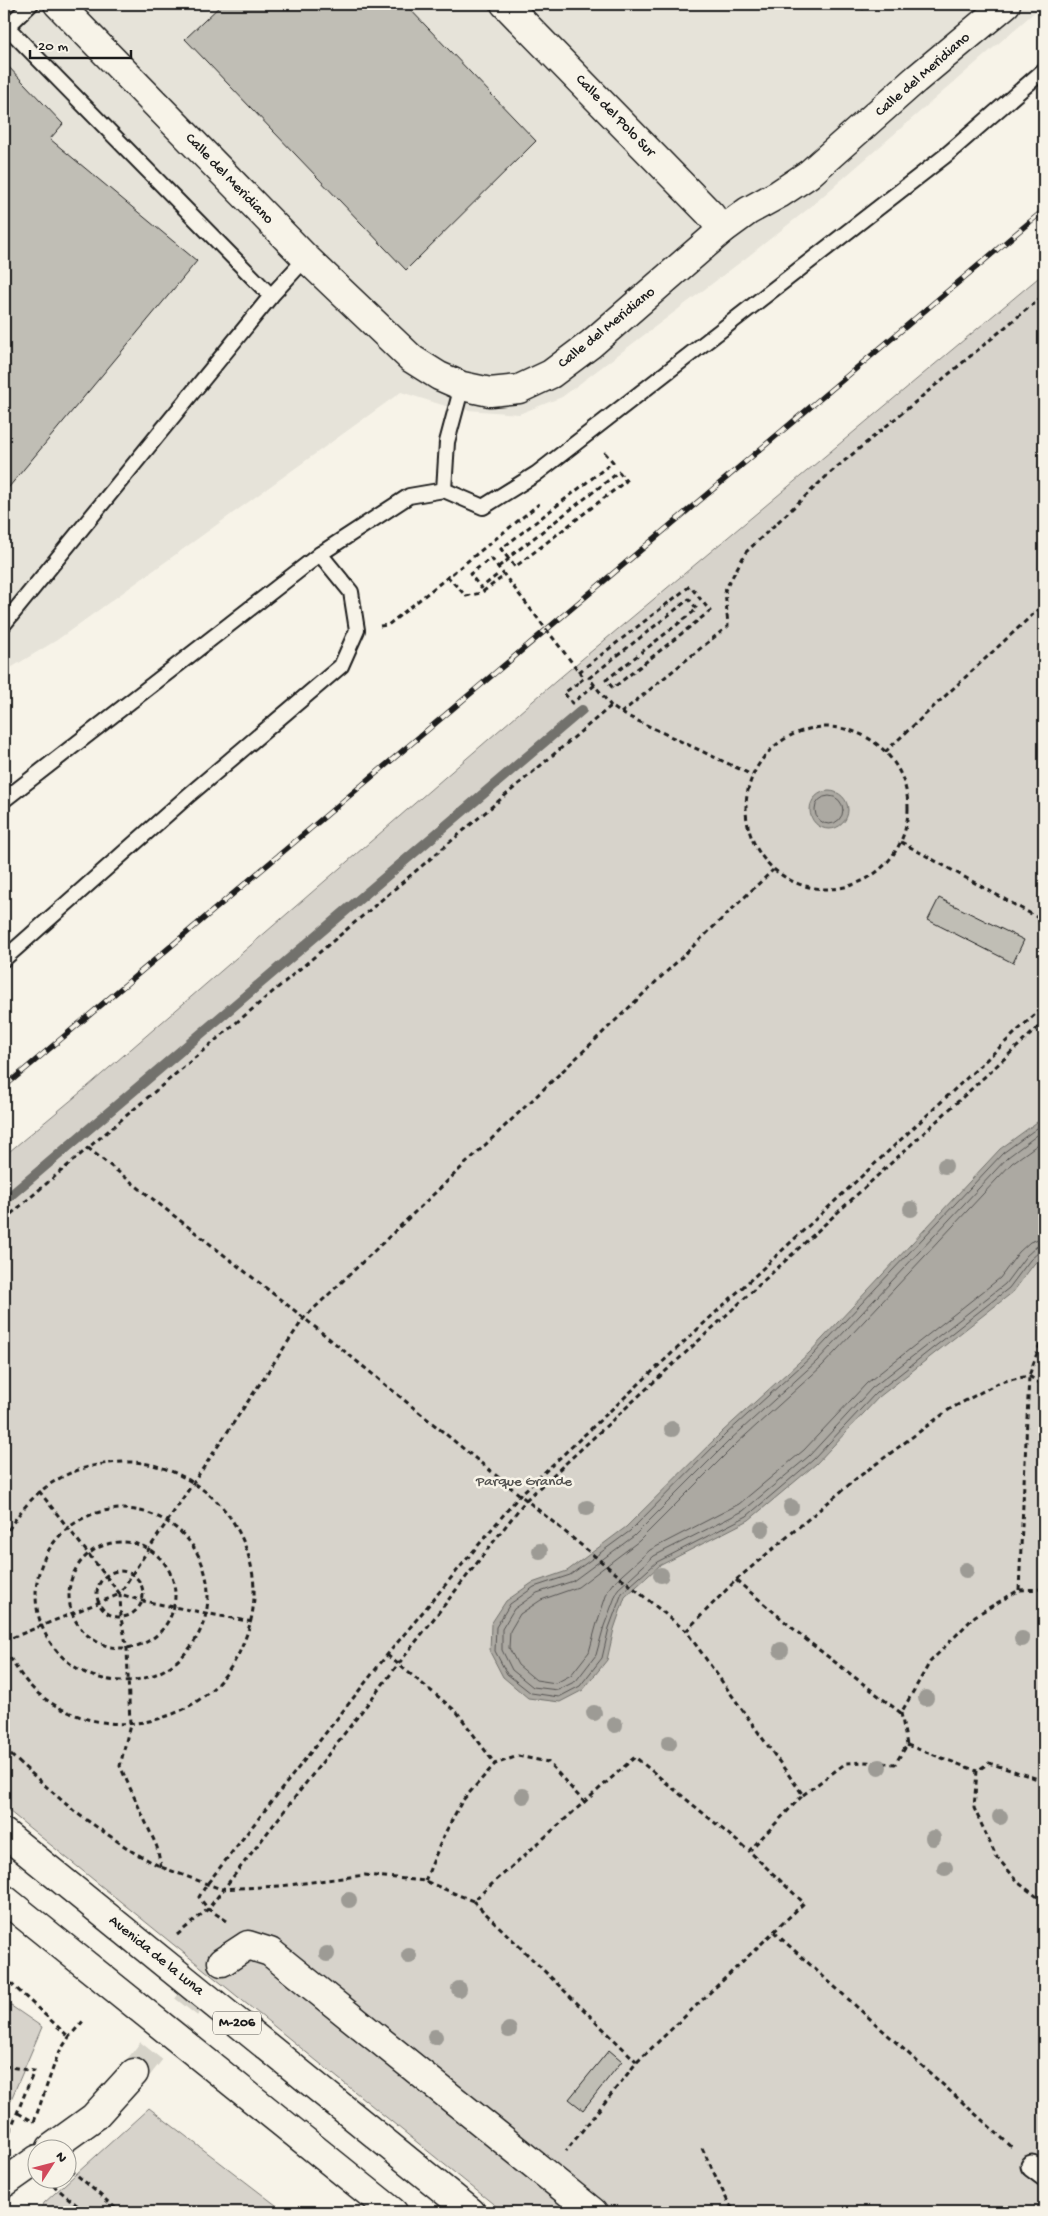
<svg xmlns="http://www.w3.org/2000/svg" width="1048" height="2216" viewBox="0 0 1048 2216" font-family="'Gochi Hand',sans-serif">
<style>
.built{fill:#e6e3d9}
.green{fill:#d7d3cb;stroke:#7a7874}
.water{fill:#aca9a2;stroke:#72716c}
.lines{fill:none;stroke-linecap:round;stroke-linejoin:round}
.shore{stroke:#565452;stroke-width:1}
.stream{stroke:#72716c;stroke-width:10}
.building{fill:#c0beb5;stroke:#1c1c1c}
.minor-tunnel{stroke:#d6d3c9;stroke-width:28;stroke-dasharray:28 14;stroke-linecap:butt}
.service-casing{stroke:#1c1c1c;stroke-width:18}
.pedestrian-casing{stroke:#1c1c1c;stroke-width:25}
.minor-casing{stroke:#1c1c1c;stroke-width:31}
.primary-casing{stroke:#1c1c1c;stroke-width:31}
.path{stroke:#1c1c1c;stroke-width:3;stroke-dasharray:5 4;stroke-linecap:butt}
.service{stroke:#f7f3e8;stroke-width:14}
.pedestrian{stroke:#f7f3e8;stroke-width:21}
.minor{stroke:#f7f3e8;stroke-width:28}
.primary{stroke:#f7f3e8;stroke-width:28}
.rail-casing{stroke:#1c1c1c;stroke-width:5.5}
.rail{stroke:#f7f3e8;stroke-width:4;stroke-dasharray:11;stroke-linecap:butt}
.path-bridge{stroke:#1c1c1c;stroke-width:3;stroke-dasharray:5 4;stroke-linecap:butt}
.tree{fill:#9d9b95}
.labels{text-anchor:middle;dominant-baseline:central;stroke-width:5;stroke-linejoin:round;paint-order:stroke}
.shield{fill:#f7f3e8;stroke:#5e5c59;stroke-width:1}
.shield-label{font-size:14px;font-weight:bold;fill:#1c1c1c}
.street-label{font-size:15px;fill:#1c1c1c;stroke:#f7f3e8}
.park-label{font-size:15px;fill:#545351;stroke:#f7f3e8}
</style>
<rect width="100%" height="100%" fill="#f7f3e8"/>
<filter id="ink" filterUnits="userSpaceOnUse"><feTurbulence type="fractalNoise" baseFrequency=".02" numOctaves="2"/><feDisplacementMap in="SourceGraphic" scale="10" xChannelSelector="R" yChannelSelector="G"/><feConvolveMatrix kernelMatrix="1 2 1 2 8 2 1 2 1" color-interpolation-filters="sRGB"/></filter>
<g filter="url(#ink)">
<path class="built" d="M 4,4 L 1044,4 L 808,209 L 746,258 L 562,397 L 519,414 L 455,409 L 401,392 L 57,640 L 4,672 Z"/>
<g class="green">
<path d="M 1044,273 L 1044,2212 L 503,2212 L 4,1807 L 4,1156 L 87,1087 L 563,675 Z"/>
<path d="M 4,2001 L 42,2027 L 4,2116 Z"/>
<path d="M 149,2108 L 285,2212 L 40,2212 L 44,2203 Z"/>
</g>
<g class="water">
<circle cx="829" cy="810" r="19"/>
<path d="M 1044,1117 L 1044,1254 L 1034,1264 L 1013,1292 L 879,1397 L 816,1464 L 749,1520 L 659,1566 L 625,1597 L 614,1629 L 607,1660 L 583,1690 L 560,1702 L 528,1698 L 503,1677 L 490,1652 L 491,1624 L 506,1601 L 532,1583 L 567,1571 L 626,1527 L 723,1431 L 809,1353 L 1000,1149 Z"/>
</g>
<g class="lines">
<g class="shore">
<circle cx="829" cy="810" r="14"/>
<path d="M 1044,1123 L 1003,1153 L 812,1356 L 726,1434 L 630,1531 L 570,1575 L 534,1587 L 510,1604 L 496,1627 L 495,1651 L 507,1674 L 531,1693 L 559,1697 L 580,1686 L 602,1658 L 609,1628 L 622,1593 L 657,1562 L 747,1516 L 813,1460 L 876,1393 L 1009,1288 L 1030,1260 L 1039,1252 L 1044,1251"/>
<path d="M 1044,1130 L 1008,1157 L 817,1361 L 731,1439 L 634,1536 L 573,1581 L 537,1593 L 514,1609 L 502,1629 L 502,1650 L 512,1670 L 533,1687 L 558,1690 L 576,1681 L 596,1655 L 604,1626 L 618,1589 L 654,1556 L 743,1511 L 809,1456 L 872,1388 L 1005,1284 L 1026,1256 L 1037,1246 L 1044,1245"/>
<path d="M 1044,1140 L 1012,1163 L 822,1366 L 736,1444 L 639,1541 L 578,1587 L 541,1600 L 520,1614 L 510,1631 L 509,1648 L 518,1665 L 536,1680 L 556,1683 L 571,1675 L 589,1652 L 597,1623 L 608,1590 L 613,1583 L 650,1550 L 739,1504 L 804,1450 L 867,1383 L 1000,1278 L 1019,1252 L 1030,1242 L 1044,1237"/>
</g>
<path class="stream" d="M 4,1201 L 582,710"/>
</g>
<g class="building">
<path d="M 222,4 L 405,4 L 536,141 L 406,270 L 185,39 Z"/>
<path d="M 857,4 L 869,4 L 863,10 Z"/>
<path d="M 4,62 L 63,124 L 50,139 L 197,261 L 4,493 Z"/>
<path d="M 939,898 L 1024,940 L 1013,963 L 928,920 Z"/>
<path d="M 609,2050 L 622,2061 L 583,2110 L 569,2099 Z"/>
</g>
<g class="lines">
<path class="minor-tunnel" d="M 134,2073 L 222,1962"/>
<defs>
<g id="service">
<path d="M 4,24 L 271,296 L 306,258"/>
<path d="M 7,27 L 31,4"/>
<path d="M 444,490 L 447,442 L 462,386"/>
<path d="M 4,624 L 271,296"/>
<path d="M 4,800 L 320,554 L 409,496 L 444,490 L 483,507 L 536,474 L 945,156 L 1044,70"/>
<path d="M 4,959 L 189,795 L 341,666 L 357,630 L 351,592 L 320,554"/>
</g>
<path id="pedestrian" d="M 1032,2166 L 1044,2175"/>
<g id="minor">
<path d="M 58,4 L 306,258 L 412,359 L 439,376 L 462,386 L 490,392 L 519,389 L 551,374 L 591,344 L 722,230 L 748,211 L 779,194 L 809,174 L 915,80 L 1006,4"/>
<path d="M 505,4 L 710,214 L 722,230"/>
<path d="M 222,1962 L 248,1945 L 270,1952 L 593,2212"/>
<path d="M 51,2148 L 94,2117 L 134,2073"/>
<path d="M 4,2183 L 38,2159"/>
</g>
<g id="primary">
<path d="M 4,1833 L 471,2212"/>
<path d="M 4,1899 L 393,2212"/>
</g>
</defs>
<use href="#service" class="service-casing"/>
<use href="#pedestrian" class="pedestrian-casing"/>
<use href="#minor" class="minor-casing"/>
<use href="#primary" class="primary-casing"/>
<g class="path">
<path d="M 498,567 L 509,559 L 515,567 L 626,481 L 619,472 L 508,558 L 501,549 L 613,462 L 605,453 L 603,454"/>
<path d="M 447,576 L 466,596 L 481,593 L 500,579 L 497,575 L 481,588 L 470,574 L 491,558"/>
<path d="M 380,626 L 388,625 L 539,504"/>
<path d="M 579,672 L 690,586 L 710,611 L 613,688 L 606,680 L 697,609 L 689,599 L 589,678 L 611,706"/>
<path d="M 578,683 L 564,693 L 572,703 L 595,685"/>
<path d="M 621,713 L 728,626 L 725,590 L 746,552 L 831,472 L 1044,295"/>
<circle cx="827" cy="808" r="81"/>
<path d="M 885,752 L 1044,604"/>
<path d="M 901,842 L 1044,921"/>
<path d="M 4,1220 L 88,1148"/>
<path d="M 39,1491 L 120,1594 L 143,1601 L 252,1622"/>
<circle cx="122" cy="1595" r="86"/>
<path d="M 4,1538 C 30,1489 68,1464 124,1462 C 158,1461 188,1476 213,1498 C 230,1513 241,1533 248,1554 C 257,1583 256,1611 245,1639 C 215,1723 110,1750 40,1695 C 24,1682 14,1665 4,1647"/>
<circle cx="122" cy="1595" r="53"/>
<circle cx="120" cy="1594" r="23"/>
<path d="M 736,1580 L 809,1642 L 901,1713 L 930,1662 L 975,1616 L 1019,1590 L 1044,1589"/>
<path d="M 1019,1590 L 1029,1376 L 1041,1342"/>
<path d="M 686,1631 L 736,1580 L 857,1478 L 950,1409 L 1000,1382 L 1029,1376 L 1044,1386"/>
<path d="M 4,1641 L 120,1594"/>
<path d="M 387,1655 L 457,1712 L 495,1764"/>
<path d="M 907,1745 L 977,1771"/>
<path d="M 4,1749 L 75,1812 L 133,1852 L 161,1867 L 221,1889 L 281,1886 L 365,1875 L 425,1881 L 473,1901 L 635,1757 L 749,1851 L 803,1795 L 686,1631 L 304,1318 L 88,1148 L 611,706 L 621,713 L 752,775"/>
<path d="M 1044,1781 L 989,1763 L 977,1771 L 974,1808 L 996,1856 L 1020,1884 L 1044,1902"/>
<path d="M 803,1795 L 846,1763 L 864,1762 L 895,1764 L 907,1745 L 901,1713"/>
<path d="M 161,1867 L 157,1847 L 120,1766 L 130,1725 L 127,1649 L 121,1618 L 120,1594 L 132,1574 L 304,1318 L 773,870"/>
<path d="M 425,1881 L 443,1837 L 462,1801 L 495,1764 L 518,1756 L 548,1762 L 584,1802"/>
<path d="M 473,1901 L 637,2062 L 566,2151"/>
<path d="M 227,1921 L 208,1909 L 199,1897 L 207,1884 L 387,1655 L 520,1495 L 1044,1006"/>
<path d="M 774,1932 L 1013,2148"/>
<path d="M 177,1935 L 208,1909 L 526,1500 L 1044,1022"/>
<path d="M 4,1977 L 69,2037"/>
<path d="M 637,2062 L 804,1903 L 749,1851"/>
<path d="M 4,2066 L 34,2071 L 9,2133 L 4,2137"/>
<path d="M 18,2113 L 34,2122"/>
<path d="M 34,2122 L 58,2054 L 69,2037 L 84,2020"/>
<path d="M 702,2148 L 729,2204 L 736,2212"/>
<path d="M 71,2170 L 120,2212"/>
<path d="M 53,2185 L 85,2212"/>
</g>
<use href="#service" class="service"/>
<use href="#pedestrian" class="pedestrian"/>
<use href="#minor" class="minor"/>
<use href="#primary" class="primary"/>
<defs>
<path id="rail" d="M 4,1087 L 1044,210"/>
</defs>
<use href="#rail" class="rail-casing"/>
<use href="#rail" class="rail"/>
<path class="path-bridge" d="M 491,558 L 584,678 L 578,683"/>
</g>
<g class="tree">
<circle cx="945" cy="1166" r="8"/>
<circle cx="911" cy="1209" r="8"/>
<circle cx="672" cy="1429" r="8"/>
<circle cx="791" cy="1507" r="8"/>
<circle cx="587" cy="1508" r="8"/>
<circle cx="762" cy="1529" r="8"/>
<circle cx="540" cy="1551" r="8"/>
<circle cx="966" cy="1570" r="8"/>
<circle cx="661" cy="1575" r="8"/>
<circle cx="1022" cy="1639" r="8"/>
<circle cx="781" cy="1650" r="8"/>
<circle cx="926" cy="1698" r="8"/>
<circle cx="594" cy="1713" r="8"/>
<circle cx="615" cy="1725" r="8"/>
<circle cx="669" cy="1743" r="8"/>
<circle cx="879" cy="1767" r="8"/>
<circle cx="523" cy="1796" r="8"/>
<circle cx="1000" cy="1817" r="8"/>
<circle cx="933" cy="1838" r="8"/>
<circle cx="945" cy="1868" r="8"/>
<circle cx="349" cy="1900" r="8"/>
<circle cx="327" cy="1954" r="8"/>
<circle cx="409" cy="1956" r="8"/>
<circle cx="459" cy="1989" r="8"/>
<circle cx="509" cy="2030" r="8"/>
<circle cx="435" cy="2037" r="8"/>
</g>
</g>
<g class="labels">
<rect class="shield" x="213" y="2011.5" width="48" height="23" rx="4"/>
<g class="shield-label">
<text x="237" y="2023">M-206</text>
</g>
<g class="street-label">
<text transform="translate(923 75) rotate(-41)">Calle del Meridiano</text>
<text transform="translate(615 116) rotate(46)">Calle del Polo Sur</text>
<text transform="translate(229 179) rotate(46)">Calle del Meridiano</text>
<text transform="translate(607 328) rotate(-39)">Calle del Meridiano</text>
<text transform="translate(156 1956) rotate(39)">Avenida de la Luna</text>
</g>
<g class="park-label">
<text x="524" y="1482">Parque Grande</text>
</g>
</g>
<rect width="1048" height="2216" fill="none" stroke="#f7f3e8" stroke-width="20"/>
<rect x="10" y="10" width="1028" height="2196" fill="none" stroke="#1c1c1c" stroke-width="2" filter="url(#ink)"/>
<g transform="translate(52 2164) rotate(54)"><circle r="24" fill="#f7f3e8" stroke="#9f9d96"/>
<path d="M0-4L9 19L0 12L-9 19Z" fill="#d1495b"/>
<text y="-8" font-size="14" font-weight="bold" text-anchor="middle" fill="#1c1c1c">N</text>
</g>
<path d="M30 50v8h101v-8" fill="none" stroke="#1c1c1c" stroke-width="2.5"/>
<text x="38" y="50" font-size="15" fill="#1c1c1c" stroke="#f7f3e8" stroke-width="4" paint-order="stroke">20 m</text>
</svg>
